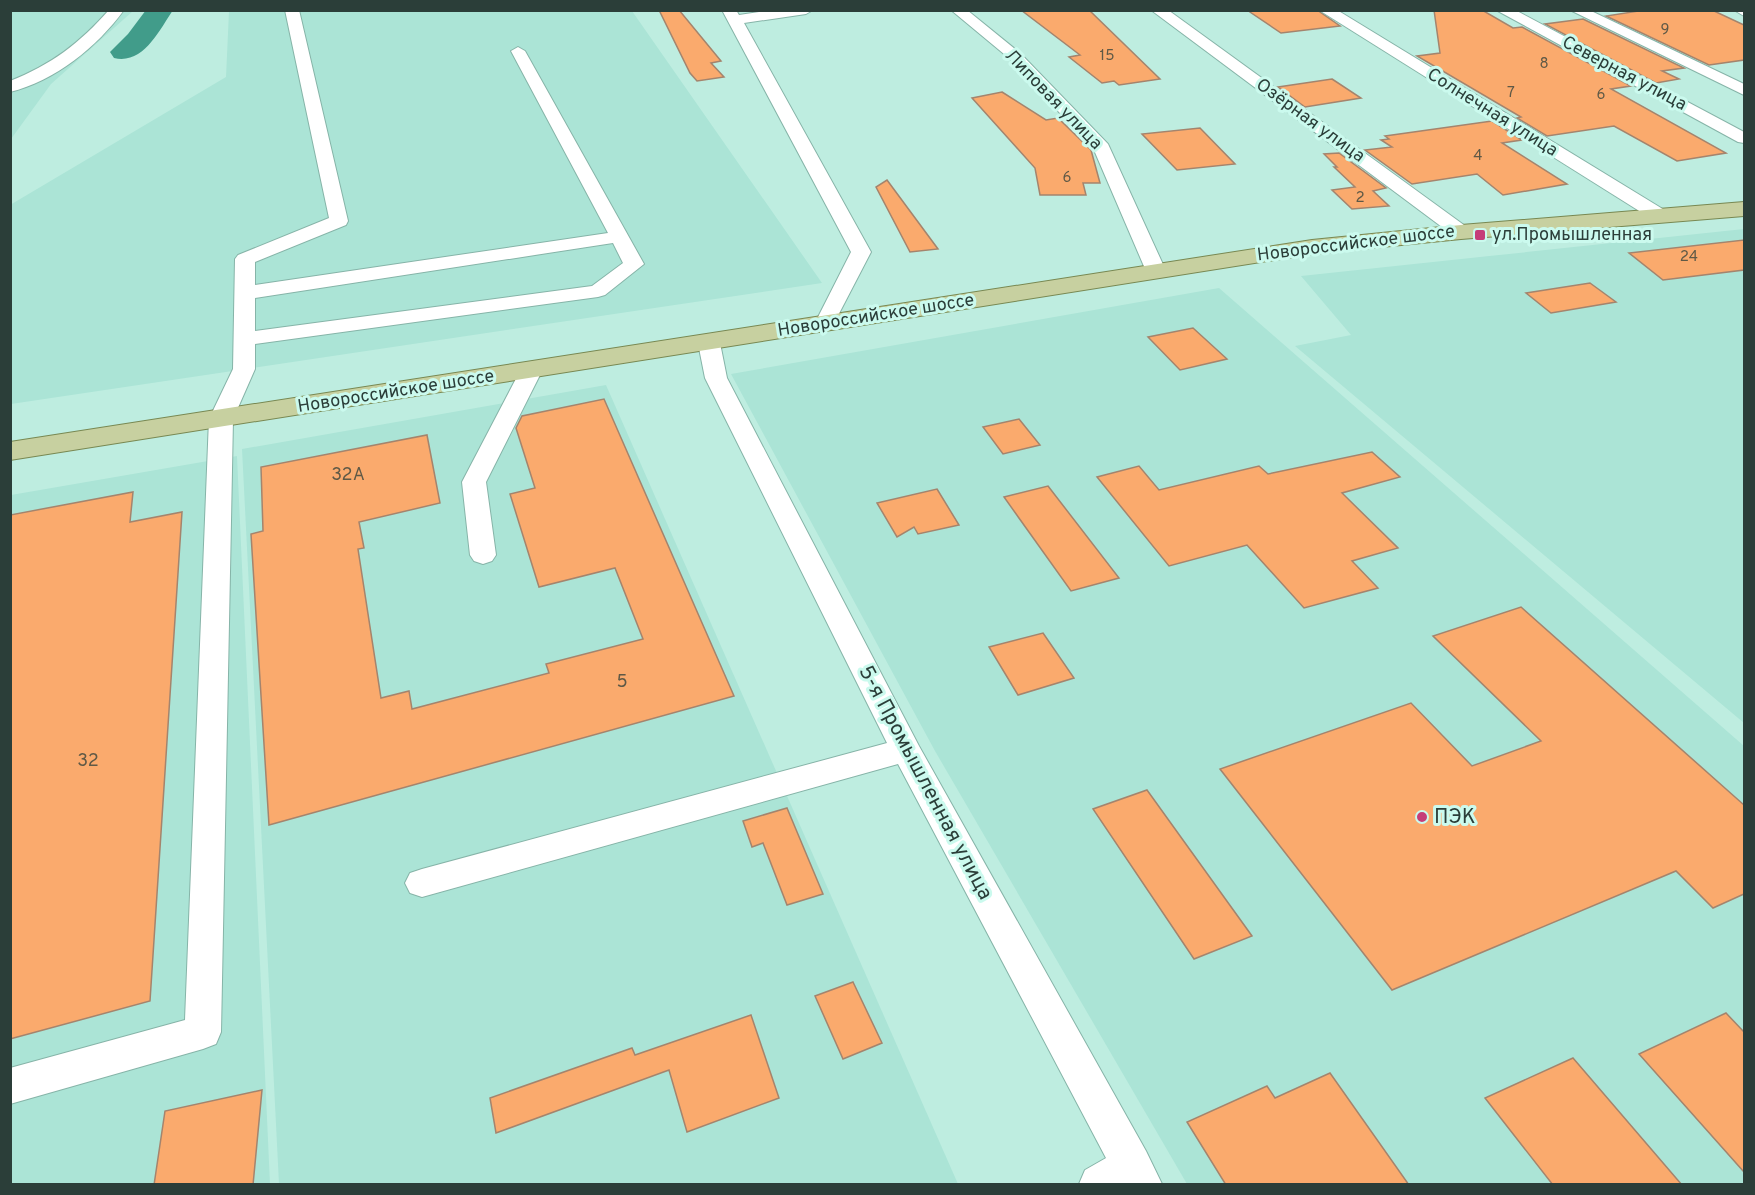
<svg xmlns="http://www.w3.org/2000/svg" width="1755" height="1195" viewBox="0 0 1755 1195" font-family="Overpass,sans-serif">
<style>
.built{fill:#abe4d6}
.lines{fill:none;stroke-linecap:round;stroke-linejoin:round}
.river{fill:#419c8a;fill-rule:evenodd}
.building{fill:#faaa6d;stroke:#a4846d;stroke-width:1.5}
.minor-casing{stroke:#86b4a8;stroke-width:2}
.major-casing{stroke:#788852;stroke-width:2}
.minor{fill:#fff;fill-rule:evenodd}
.major{fill:#c7d0a0;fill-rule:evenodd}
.poi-dot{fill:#c53d79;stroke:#cbfaee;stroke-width:2}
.labels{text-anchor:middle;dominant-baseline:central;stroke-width:6;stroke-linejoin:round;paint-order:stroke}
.far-number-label{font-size:15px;fill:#5f5946}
.far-street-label{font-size:18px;fill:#2b3e39;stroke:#cbfaee}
.far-poi-label{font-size:18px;fill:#2b3e39;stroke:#cbfaee;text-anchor:start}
.number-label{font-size:18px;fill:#5f5946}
.street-label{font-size:21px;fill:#2b3e39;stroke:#cbfaee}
.poi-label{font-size:21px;fill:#2b3e39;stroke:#cbfaee;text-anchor:start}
</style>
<rect width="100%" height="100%" fill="#beede0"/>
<g class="built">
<path d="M 11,11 L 133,11 L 51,84 L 11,139 Z"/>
<path d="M 229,11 L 632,11 L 822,283 L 11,404 L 10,205 L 226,77 Z"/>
<path d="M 1744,229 L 1744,723 L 1295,346 L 1351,335 L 1301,276 Z"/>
<path d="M 1219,288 L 1744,746 L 1744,1184 L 1187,1184 L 935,751 L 731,374 Z"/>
<path d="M 606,385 L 958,1184 L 279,1184 L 242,449 Z"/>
<path d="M 237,456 L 270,1184 L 11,1184 L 11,495 Z"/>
</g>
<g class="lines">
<path class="river" d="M 146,10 L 173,10 C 159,31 143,65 114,58 L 110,52 L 128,34 Z"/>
</g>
<g class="building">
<path d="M 659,10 L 679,10 L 721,61 L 711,63 L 724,77 L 697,81 L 690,73 Z"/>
<path d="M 1021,10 L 1089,10 L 1160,79 L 1119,85 L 1114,81 L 1102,83 L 1069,57 L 1080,55 Z"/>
<path d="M 1247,10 L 1317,10 L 1340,26 L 1281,33 Z"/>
<path d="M 1434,10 L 1482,10 L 1513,28 L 1522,27 L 1631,86 L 1611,89 L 1726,153 L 1677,161 L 1614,126 L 1547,136 L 1517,118 L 1521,117 L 1417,56 L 1440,53 Z"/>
<path d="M 1645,10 L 1712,10 L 1744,25 L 1744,60 L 1709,65 L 1606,16 Z"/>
<path d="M 1583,19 L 1684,68 L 1662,71 L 1679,79 L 1656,83 L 1545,24 Z"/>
<path d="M 1332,79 L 1361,98 L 1305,107 L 1278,87 Z"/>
<path d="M 1002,92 L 1046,120 L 1058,118 L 1091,150 L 1100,183 L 1083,183 L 1086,195 L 1040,195 L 1035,168 L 972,98 Z"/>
<path d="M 1492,121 L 1522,140 L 1502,143 L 1567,184 L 1503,195 L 1477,174 L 1412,184 L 1365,150 L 1392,147 L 1381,140 L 1389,139 L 1385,136 Z"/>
<path d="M 1200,128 L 1235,164 L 1177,170 L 1142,134 Z"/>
<path d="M 1339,153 L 1386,188 L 1373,191 L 1389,206 L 1352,209 L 1332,190 L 1355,187 L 1334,167 L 1337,167 L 1324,154 Z"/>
<path d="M 887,180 L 938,249 L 910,252 L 876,187 Z"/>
<path d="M 1744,240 L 1744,270 L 1663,280 L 1629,253 Z"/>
<path d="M 1590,283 L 1616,302 L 1551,313 L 1526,293 Z"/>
<path d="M 1193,328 L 1227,359 L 1180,370 L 1148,337 Z"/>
<path d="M 604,399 L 734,696 L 269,825 L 251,534 L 263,531 L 261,467 L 427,435 L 440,503 L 359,522 L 364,548 L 358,549 L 381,698 L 409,691 L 412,709 L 549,673 L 546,664 L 643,639 L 615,568 L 539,587 L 510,494 L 535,488 L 516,428 L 522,416 Z"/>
<path d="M 1019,419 L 1040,445 L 1003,454 L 983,427 Z"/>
<path d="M 1372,452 L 1400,477 L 1342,493 L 1398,548 L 1352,561 L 1378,588 L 1304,608 L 1247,545 L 1169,566 L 1097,477 L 1139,466 L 1159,490 L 1259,466 L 1268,474 Z"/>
<path d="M 1048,486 L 1119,578 L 1071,591 L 1004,497 Z"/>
<path d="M 937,489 L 959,525 L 918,534 L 914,527 L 897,537 L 877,503 Z"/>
<path d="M 133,492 L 130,522 L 182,512 L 150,1001 L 10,1039 L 10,515 Z"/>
<path d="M 1521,607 L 1744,805 L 1744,894 L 1713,908 L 1676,871 L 1392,990 L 1220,769 L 1411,703 L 1472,766 L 1541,741 L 1433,636 Z"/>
<path d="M 1043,633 L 1074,678 L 1018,695 L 989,647 Z"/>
<path d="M 1147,790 L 1252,936 L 1194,959 L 1093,809 Z"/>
<path d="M 787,808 L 823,894 L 787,905 L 763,843 L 752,847 L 743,821 Z"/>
<path d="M 853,982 L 882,1043 L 843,1059 L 815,996 Z"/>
<path d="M 1726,1013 L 1744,1032 L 1744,1172 L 1639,1054 Z"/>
<path d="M 751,1015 L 779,1098 L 687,1132 L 669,1070 L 496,1133 L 490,1098 L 632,1048 L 635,1055 Z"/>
<path d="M 1573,1058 L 1682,1185 L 1553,1185 L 1485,1098 Z"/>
<path d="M 1330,1073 L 1409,1185 L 1226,1185 L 1187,1122 L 1267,1086 L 1275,1098 Z"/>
<path d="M 262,1090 L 253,1185 L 154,1185 L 165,1111 Z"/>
</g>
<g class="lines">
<defs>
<g id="minor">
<path d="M 109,10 L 124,10 C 97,47 55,81 10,92 L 10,81 C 51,65 80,43 109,10 Z"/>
<path d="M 285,10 L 299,10 L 348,221 L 346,225 L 255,262 L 255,285 L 608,233 L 511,51 L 518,47 L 525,51 L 644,264 L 605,295 L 598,297 L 255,344 L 255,369 L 233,419 L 221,1032 L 216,1044 L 203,1049 L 10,1104 L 10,1068 L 185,1020 L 209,419 L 233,369 L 235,259 L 238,255 L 329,218 ZM 613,243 L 623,263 L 592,286 L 255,331 L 255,298 Z"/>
<path d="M 722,10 L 736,10 L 739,15 L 772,10 L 813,10 L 806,14 L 744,23 L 871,252 L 831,329 L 824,331 L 817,329 L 814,325 L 851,252 Z"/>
<path d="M 951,10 L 967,10 L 1020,53 L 1108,144 L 1166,271 L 1163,275 L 1149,275 L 1146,271 L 1094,150 L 1010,59 Z"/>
<path d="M 1151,10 L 1168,10 L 1468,228 L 1470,232 L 1468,236 L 1454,236 Z"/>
<path d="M 1319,10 L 1337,10 L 1666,211 L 1668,215 L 1666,219 L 1652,219 Z"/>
<path d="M 1496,10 L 1515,10 L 1744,132 L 1744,143 L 1738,142 Z"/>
<path d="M 1570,10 L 1589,10 L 1744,84 L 1744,95 Z"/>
<path d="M 1734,10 L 1744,10 L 1744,16 Z"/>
<path d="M 709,337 L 717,338 L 720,343 L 727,378 L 919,746 L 1146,1151 L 1162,1184 L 1079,1184 L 1085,1170 L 1106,1158 L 898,764 L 422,897 L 410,893 L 405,883 L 410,873 L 422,869 L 887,743 L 705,378 L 698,343 L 701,338 Z"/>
<path d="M 531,364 L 539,366 L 542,371 L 486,482 L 496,555 L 492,561 L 483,564 L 474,561 L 470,555 L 462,482 L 520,371 L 523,366 Z"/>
</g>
<path id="major" d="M 1744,202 L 1744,216 L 1461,239 L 1312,254 L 10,460 L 10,442 L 1312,240 L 1461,225 Z"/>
</defs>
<use href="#minor" class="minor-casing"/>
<use href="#major" class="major-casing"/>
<use href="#minor" class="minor"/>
<use href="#major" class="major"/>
</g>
<g class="poi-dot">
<rect x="1474" y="229" width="12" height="12" rx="3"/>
<circle cx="1422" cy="817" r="6"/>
</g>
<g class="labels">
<g class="far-number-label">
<text x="1665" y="30">9</text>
<text x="1107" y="56">15</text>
<text x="1544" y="64">8</text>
<text x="1511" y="93">7</text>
<text x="1601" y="95">6</text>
<text x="1478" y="156">4</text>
<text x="1067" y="178">6</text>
<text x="1360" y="198">2</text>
<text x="1689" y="257">24</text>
</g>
<g class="far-street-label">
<text transform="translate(1624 74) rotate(28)">Северная улица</text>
<text transform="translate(1053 100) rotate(46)">Липовая улица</text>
<text transform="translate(1492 113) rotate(32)">Солнечная улица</text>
<text transform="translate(1310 121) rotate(36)">Озёрная улица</text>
<text transform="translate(1356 244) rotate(-7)">Новороссийское шоссе</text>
<text transform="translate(876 316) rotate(-9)">Новороссийское шоссе</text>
<text transform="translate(396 392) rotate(-9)">Новороссийское шоссе</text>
</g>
<g class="far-poi-label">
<text x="1492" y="235">ул.Промышленная</text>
</g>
<g class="number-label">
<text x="348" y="475">32А</text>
<text x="622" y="682">5</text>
<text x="88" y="761">32</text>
</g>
<g class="street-label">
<text transform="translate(925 783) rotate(62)">5-я Промышленная улица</text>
</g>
<g class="poi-label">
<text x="1434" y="817">ПЭК</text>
</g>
</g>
<rect width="1755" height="1195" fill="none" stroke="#2b3e39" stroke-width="24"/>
</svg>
